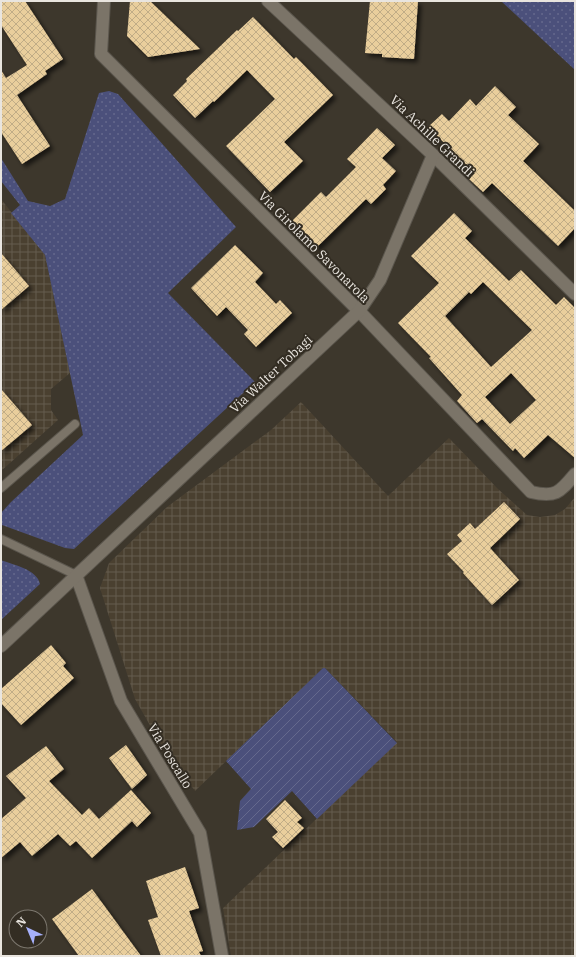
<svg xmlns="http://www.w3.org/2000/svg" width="576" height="957" viewBox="0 0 576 957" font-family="'IBM Plex Serif',serif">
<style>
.industrial{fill:url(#industrial-grid)}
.grass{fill:url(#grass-dots)}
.garden{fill:url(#garden-furrows)}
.building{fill:url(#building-cross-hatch);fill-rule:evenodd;filter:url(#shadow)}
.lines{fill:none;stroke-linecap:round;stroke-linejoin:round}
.lane-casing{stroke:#5b564d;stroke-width:10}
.street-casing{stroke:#5b564d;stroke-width:14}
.lane{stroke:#7b7468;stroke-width:8}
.street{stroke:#7b7468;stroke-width:12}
.labels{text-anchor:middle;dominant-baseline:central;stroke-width:4;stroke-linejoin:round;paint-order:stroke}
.street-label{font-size:13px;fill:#e9e5df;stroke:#332d23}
</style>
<defs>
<pattern id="industrial-grid" width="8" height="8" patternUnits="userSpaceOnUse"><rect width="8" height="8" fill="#4a4030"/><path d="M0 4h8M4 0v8" fill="none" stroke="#645b4e"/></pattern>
<pattern id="grass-dots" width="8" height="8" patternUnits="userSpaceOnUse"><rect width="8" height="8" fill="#4b507b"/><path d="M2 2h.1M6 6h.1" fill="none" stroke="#65698d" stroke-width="1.8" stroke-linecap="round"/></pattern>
<pattern id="garden-furrows" width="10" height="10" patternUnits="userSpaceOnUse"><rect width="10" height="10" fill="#4b507b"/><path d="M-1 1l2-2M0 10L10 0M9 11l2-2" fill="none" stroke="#65698d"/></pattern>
<pattern id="building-cross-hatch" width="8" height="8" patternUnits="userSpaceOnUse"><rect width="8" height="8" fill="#e9ce9c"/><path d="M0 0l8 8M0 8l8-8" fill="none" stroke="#c0ac86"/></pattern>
<filter id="shadow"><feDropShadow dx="3.5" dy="3.5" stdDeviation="2" flood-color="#0009"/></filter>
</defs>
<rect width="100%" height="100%" fill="#3d372c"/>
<g class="industrial">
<path d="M 1,199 L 45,255 L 70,373 L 51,389 L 51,410 L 58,420 L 1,471 Z"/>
<path d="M 301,402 L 388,496 L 449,438 L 498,489 L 527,515 L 540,517 L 555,515 L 565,509 L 575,497 L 575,956 L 231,956 L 223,908 L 397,742 L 325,668 L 323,668 L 195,791 L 160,743 L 135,699 L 100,588 L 109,563 L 167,507 L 271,430 Z"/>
</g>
<g class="grass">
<path d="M 501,1 L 575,1 L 575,70 Z"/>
<path d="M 109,91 L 118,94 L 236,227 L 168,293 L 255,382 L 74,549 L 65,548 L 2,525 L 1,513 L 11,502 L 83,435 L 45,255 L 11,213 L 20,205 L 1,181 L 1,158 L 28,201 L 50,206 L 65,199 L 99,93 Z"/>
<path d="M 1,560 C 13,565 37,569 40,584 L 1,620 Z"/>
</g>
<path class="garden" d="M 323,668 L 325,668 L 397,743 L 317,819 L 292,791 L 254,827 L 237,830 L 240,801 L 251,789 L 226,761 Z"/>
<g class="building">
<path d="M 1,1 L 25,1 L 63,59 L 45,71 L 47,74 L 17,95 L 50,146 L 22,164 L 1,132 L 1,70 L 6,78 L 27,65 L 1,25 Z"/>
<path d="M 130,1 L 150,1 L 200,49 L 148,57 L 127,36 Z"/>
<path d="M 370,1 L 418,1 L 414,59 L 382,57 L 382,54 L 365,53 Z"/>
<path d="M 253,17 L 294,59 L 296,57 L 333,95 L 284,142 L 303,161 L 270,192 L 226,146 L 275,99 L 247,70 L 214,102 L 213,101 L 195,118 L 173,95 L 187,81 L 186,79 L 237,30 L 238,31 Z"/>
<path d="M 495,86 L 516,107 L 508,115 L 539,144 L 523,161 L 575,211 L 575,228 L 558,246 L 492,183 L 483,192 L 469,179 L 475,173 L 428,127 L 442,114 L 449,121 L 470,99 L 476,106 Z"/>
<path d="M 377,128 L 395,145 L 382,158 L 396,171 L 383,185 L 386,189 L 371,204 L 366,199 L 316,248 L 291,222 L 321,192 L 326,197 L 356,167 L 347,159 Z"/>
<path d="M 454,213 L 472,231 L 465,238 L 509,281 L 521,270 L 556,305 L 564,297 L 575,308 L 575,458 L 548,435 L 524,458 L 515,448 L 513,451 L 482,419 L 477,423 L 457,401 L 462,395 L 429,358 L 431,357 L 398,323 L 439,283 L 411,256 ZM 483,282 L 532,330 L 491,367 L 445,316 L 469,292 L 471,294 ZM 511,373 L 536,400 L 510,424 L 485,397 Z"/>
<path d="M 235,245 L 263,273 L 255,282 L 276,304 L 280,300 L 292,313 L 256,347 L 244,334 L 248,330 L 226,307 L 217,316 L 191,288 Z"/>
<path d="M 1,253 L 29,286 L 1,310 Z"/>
<path d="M 1,389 L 32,425 L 1,451 Z"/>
<path d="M 504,502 L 520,519 L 490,548 L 519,580 L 492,605 L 463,573 L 464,572 L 447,554 L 462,541 L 457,535 L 470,523 L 475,529 Z"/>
<path d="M 51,645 L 66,663 L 63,666 L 74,678 L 21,725 L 1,703 L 1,689 Z"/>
<path d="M 126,745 L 147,775 L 132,789 L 109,758 Z"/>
<path d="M 46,746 L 64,769 L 49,781 L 82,815 L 89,808 L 99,819 L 131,790 L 151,813 L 137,827 L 132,821 L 92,858 L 76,841 L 70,846 L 58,834 L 32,856 L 20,842 L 1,858 L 1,819 L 26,798 L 6,776 Z"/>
<path d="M 285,800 L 302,818 L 297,822 L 304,828 L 283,848 L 272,837 L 278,832 L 266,819 Z"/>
<path d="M 185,867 L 199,908 L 189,911 L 203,951 L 199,952 L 201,956 L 161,956 L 148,920 L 158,917 L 146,881 Z"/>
<path d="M 92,889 L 141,956 L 79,956 L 52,919 Z"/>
</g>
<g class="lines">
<defs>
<g id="lane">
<path d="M 1,488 L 75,424"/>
<path d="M 1,539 L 76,575"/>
</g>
<g id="street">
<path d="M 104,1 L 101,54 L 359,311 L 531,492 C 556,498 560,492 575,474"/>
<path d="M 268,1 L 433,155 L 575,294"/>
<path d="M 76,575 L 121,701 L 200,833 L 222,956"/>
<path d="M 1,646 L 359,311 L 380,280 L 433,155"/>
</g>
</defs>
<use href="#lane" class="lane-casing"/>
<use href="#street" class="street-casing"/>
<use href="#lane" class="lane"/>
<use href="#street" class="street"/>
</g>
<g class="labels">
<g class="street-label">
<text transform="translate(432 136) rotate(44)">Via Achille Grandi</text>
<text transform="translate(314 247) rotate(45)">Via Girolamo Savonarola</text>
<text transform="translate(271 374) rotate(-43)">Via Walter Tobagi</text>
<text transform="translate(170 756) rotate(59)">Via Poscallo</text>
</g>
</g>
<rect width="576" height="957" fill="none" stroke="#e9e5df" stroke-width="4"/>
<g transform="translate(28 929) rotate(316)"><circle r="19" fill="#332d23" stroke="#7c776e"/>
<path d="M0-3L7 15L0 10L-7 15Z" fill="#a7b1fc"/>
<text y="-6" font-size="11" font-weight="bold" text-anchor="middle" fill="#e9e5df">N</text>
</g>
</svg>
